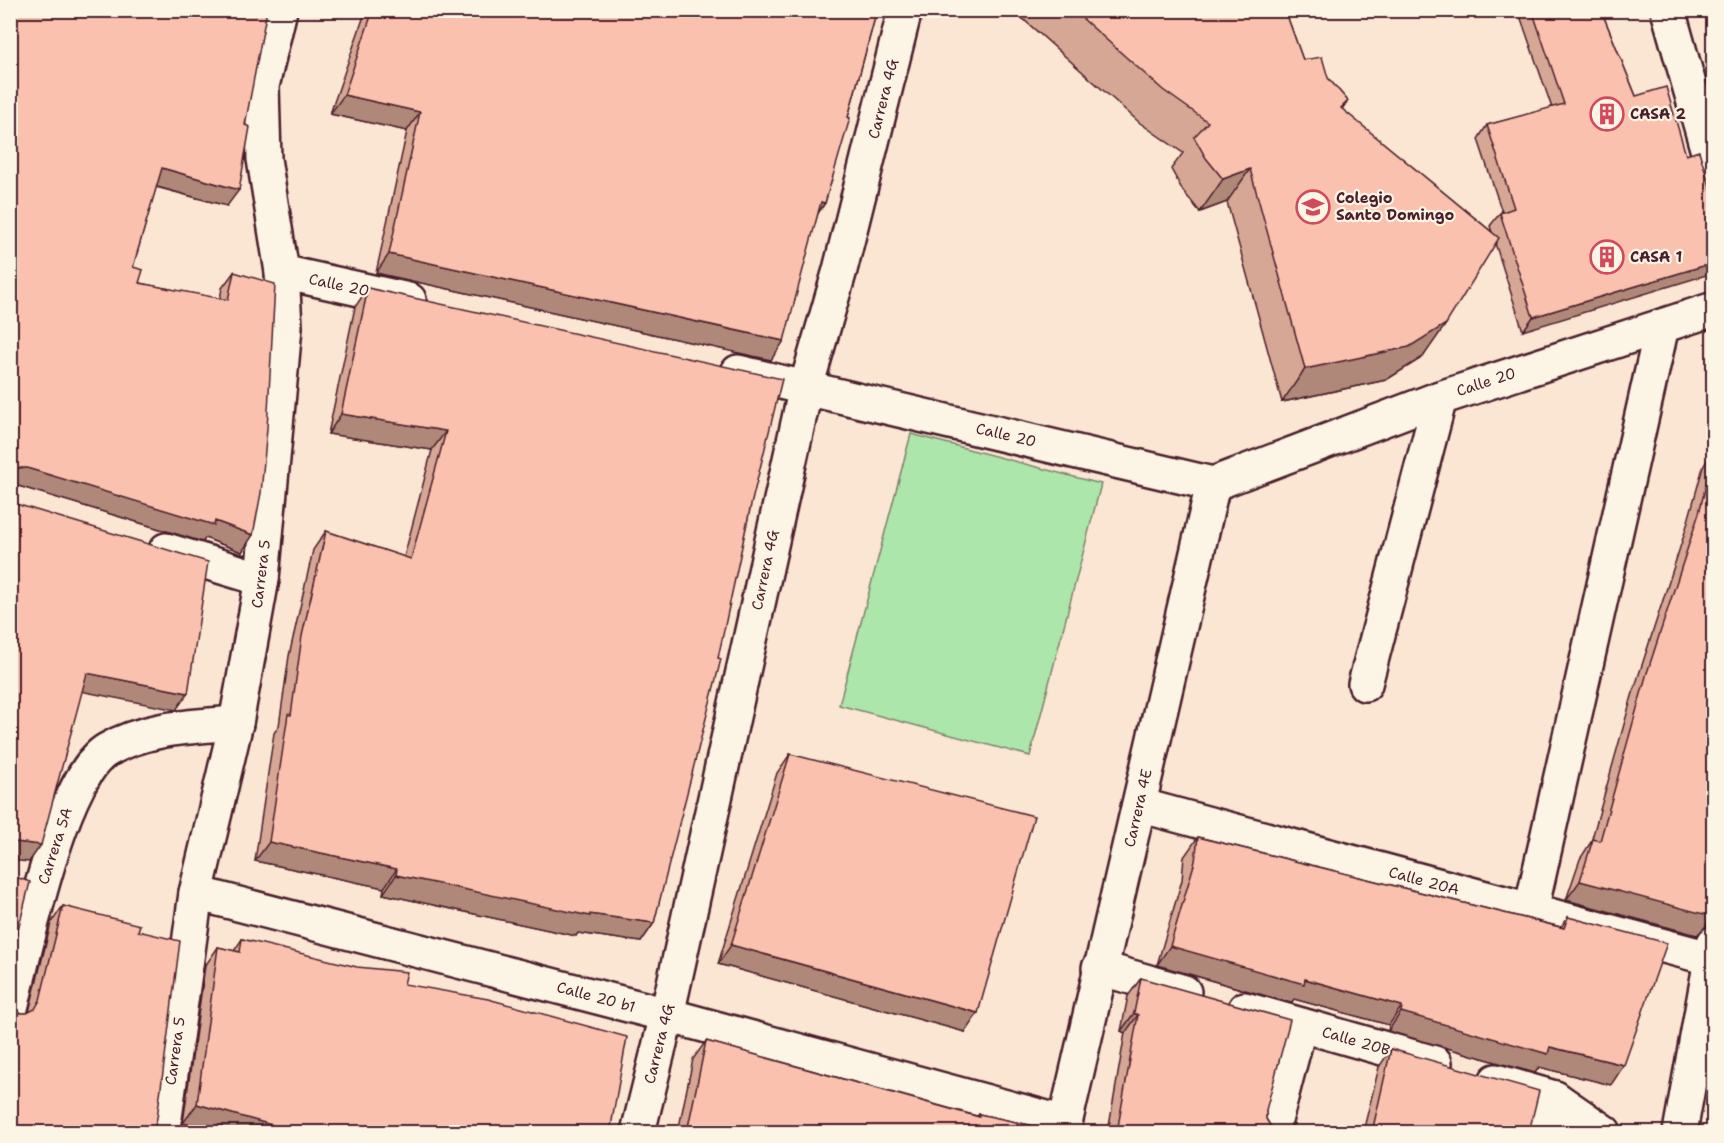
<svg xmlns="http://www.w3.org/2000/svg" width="1724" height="1143" viewBox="0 0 1724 1143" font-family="'Shantell Sans',sans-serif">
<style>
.green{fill:#ace6aa;stroke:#7b826a;stroke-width:1.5}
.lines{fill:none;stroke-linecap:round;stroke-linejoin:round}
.minor-casing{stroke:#4a1f2b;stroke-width:38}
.minor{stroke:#fcf5e5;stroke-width:33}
.wall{fill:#d7a796;stroke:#4a1f2b;stroke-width:1.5}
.shaded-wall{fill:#af887a;stroke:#4a1f2b;stroke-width:1.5}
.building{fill:#fac2ae;stroke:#4a1f2b;stroke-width:1.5}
.labels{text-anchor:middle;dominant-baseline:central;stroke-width:4.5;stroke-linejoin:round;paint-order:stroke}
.street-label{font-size:15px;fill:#4a1f2b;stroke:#fcf5e5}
.poi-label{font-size:15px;font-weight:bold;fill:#4a1f2b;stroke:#fcf5e5;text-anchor:start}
</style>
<rect width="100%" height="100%" fill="#fbe6d4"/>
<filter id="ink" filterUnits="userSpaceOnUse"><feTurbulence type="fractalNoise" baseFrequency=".0167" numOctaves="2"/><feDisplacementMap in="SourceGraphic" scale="12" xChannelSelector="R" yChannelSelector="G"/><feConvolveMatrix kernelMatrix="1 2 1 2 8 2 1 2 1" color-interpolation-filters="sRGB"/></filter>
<g filter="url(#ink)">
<path class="green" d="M 911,434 L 1101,484 L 1030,756 L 839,705 Z"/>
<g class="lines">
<defs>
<g id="minor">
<path d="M 1668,10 L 1714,173"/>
<path d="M 282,272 L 409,300"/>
<path d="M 738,372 L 1213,484 L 1440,398 L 1714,309"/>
<path d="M 166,550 L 262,579"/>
<path d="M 1365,684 L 1440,398"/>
<path d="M 1139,805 L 1709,958"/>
<path d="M 196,893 L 667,1015 L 1065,1123"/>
<path d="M 1531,910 L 1662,326"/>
<path d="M 1099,968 L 1184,992"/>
<path d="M 1245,1009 L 1435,1063"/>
<path d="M 10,1012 C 24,957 60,777 107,750 C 147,727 191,727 236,723"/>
<path d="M 1496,1081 L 1555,1098 L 1604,1132"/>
<path d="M 163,1132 L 196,893 L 236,723 L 262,579 L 285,327 L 282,272 L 264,159 L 262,86 L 280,10"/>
<path d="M 638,1132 L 667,1015 L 806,387 L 840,270 L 905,10"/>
<path d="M 1063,1132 L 1213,484"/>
<path d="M 1272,1132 L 1300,1025"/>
<path d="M 1544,1132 L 1555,1098"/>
<path d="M 1680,1132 L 1714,943"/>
</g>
</defs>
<use href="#minor" class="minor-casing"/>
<use href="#minor" class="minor"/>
</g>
<g class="wall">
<path d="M 10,10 L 227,206 L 156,187 L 133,267 L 139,283 L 220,299 L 222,288 L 234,272 L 242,552 L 205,538 L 203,542 L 15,485 Z"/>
<path d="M 366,10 L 877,10 L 825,203 L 818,213 L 771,360 L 376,273 L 407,131 L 330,114 Z"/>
<path d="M 1027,10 L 1285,10 L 1303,60 L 1328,78 L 1348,101 L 1342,109 L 1492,232 L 1490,226 L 1500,213 L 1502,212 L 1478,139 L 1487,125 L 1552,108 L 1518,10 L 1601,10 L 1636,96 L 1686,155 L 1523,331 L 1495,243 L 1423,357 L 1386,380 L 1282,402 L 1227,202 L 1200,212 L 1183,191 L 1171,169 L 1183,153 L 1140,123 L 1022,18 Z"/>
<path d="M 368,288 L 750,509 L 654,923 L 641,942 L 578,933 L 576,936 L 383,894 L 384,888 L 255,861 L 274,733 L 279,726 L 289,656 L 313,550 L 326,531 L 404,557 L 432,450 L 328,434 L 355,307 Z"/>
<path d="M 1713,451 L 1713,915 L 1705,927 L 1697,935 L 1566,900 L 1580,859 L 1591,842 L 1632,696 L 1685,532 L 1703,467 Z"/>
<path d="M 790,754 L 965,1032 L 718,964 L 777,773 Z"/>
<path d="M 1198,837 L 1561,927 L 1568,917 L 1611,1085 L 1539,1067 L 1535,1073 L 1388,1031 L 1389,1025 L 1294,999 L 1291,1003 L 1157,965 L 1182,880 L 1184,857 Z"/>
<path d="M 63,906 L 138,931 L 153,1132 L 17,1013 L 27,1013 L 29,1012 L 51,923 Z"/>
<path d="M 242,939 L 404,984 L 610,1132 L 217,1132 L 183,1123 L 205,966 L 218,947 L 234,951 Z"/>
<path d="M 1141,978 L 1266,1110 L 1266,1119 L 1271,1127 L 1281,1132 L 1108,1132 L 1125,1033 L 1121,1031 L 1128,996 Z"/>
<path d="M 706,1041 L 977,1116 L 979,1114 L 1061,1132 L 678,1132 L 693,1059 Z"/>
<path d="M 1391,1049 L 1529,1132 L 1363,1132 L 1379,1067 Z"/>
</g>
<g class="shaded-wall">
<path d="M 1483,10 L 1494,10 L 1480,15 Z"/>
<path d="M 344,95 L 420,112 L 407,131 L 330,114 Z"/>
<path d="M 162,168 L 239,190 L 227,206 L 150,185 Z"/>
<path d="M 1250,169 L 1227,202 L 1200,212 L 1223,179 Z"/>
<path d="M 821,202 L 825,203 L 812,222 Z"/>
<path d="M 389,254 L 784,341 L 771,360 L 376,273 Z"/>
<path d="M 1713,263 L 1713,273 L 1523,331 L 1533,317 Z"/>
<path d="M 1446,324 L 1423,357 L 1386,380 L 1282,402 L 1305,369 Z"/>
<path d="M 341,414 L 446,431 L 432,450 L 328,434 Z"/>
<path d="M 18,468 L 27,468 L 215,521 L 253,535 L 242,552 L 205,538 L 203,542 L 15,485 L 10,485 L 10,472 Z"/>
<path d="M 87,673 L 188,693 L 176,710 L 75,690 Z"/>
<path d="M 16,842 L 41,845 L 29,862 L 10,860 L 10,846 Z"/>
<path d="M 269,842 L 397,869 L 384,888 L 255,861 Z"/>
<path d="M 396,875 L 590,914 L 654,923 L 641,942 L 578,933 L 576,936 L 383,894 Z"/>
<path d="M 1580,881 L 1713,913 L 1713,915 L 1705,927 L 1697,935 L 1566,900 Z"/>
<path d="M 731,945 L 978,1013 L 965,1032 L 718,964 Z"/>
<path d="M 1170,946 L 1305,979 L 1402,1006 L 1389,1025 L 1294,999 L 1291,1003 L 1157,965 Z"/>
<path d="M 1401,1012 L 1550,1047 L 1624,1065 L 1611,1085 L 1539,1067 L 1535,1073 L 1388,1031 Z"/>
<path d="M 1134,1013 L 1138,1015 L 1125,1033 L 1121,1031 Z"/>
<path d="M 197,1104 L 297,1132 L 217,1132 L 183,1123 Z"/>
</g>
<g class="building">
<path d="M 10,10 L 267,10 L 245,125 L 250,127 L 239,190 L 162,168 L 133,267 L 143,270 L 139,283 L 228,300 L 234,272 L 275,284 L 267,429 L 261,493 L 253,535 L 215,521 L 214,525 L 27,468 L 18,468 L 10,472 Z"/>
<path d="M 373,10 L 877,10 L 848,117 L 850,118 L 825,203 L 821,202 L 784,341 L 389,254 L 420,112 L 344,95 Z"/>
<path d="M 1073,10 L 1285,10 L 1303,60 L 1322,57 L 1328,78 L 1348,101 L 1341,108 L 1499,238 L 1446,324 L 1409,347 L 1305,369 L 1250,169 L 1223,179 L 1206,158 L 1194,137 L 1208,122 L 1163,90 Z"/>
<path d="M 1532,10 L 1601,10 L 1636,96 L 1666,87 L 1686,155 L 1699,151 L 1713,196 L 1713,263 L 1533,317 L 1500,213 L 1514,208 L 1487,125 L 1564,104 Z"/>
<path d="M 368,288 L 782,379 L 750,509 L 718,658 L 721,659 L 654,923 L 590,914 L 590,916 L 396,875 L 397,869 L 269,842 L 288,714 L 291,715 L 302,636 L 326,531 L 411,559 L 446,431 L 341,414 Z"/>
<path d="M 1713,457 L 1713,913 L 1711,916 L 1580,881 L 1593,839 L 1600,841 L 1646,676 L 1699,513 Z"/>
<path d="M 10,501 L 16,504 L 208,562 L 188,693 L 87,673 L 41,845 L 16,842 L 10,846 Z"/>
<path d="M 790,754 L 1034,816 L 978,1013 L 731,945 Z"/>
<path d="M 1198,837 L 1564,928 L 1568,917 L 1667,943 L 1624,1065 L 1550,1047 L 1548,1054 L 1401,1012 L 1402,1006 L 1305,979 L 1304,984 L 1170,946 L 1195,861 Z"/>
<path d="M 10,875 L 30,882 L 10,963 Z"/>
<path d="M 63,906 L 140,925 L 138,931 L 180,941 L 157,1118 L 153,1132 L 10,1132 L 10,1010 L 17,1013 L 27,1013 L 35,1009 L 40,1000 Z"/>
<path d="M 242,939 L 357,967 L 407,972 L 404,984 L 488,999 L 627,1037 L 610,1132 L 297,1132 L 197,1104 L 218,947 L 240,952 Z"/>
<path d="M 1141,978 L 1290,1020 L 1266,1110 L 1266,1119 L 1271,1127 L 1281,1132 L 1117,1132 L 1138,1015 L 1134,1013 Z"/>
<path d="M 706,1041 L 979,1117 L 979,1114 L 1061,1132 L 687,1132 Z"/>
<path d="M 1391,1049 L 1539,1091 L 1529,1132 L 1372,1132 Z"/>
</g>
</g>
<defs>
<symbol id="building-ring" viewBox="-11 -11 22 22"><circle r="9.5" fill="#fcf5e5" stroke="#d1495b" stroke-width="1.5"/><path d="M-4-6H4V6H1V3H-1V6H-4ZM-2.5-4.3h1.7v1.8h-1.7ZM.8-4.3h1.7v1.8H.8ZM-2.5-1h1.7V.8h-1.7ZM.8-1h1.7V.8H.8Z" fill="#d1495b"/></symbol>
<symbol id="school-ring" viewBox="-11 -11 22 22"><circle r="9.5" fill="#fcf5e5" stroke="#d1495b" stroke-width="1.5"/><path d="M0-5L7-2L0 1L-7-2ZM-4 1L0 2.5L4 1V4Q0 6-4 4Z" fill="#d1495b"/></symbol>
</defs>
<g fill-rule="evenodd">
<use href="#building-ring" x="1588" y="95" width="38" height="38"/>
<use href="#school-ring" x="1294" y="188" width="38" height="38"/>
<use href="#building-ring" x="1588" y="238" width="38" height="38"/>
</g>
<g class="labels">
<g class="street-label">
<text transform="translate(883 99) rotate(-76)">Carrera 4G</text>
<text transform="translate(339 285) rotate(12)">Calle 20</text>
<text transform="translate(1486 382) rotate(-18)">Calle 20</text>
<text transform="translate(1006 435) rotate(13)">Calle 20</text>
<text transform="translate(765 570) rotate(-78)">Carrera 4G</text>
<text transform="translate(261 574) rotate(-83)">Carrera 5</text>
<text transform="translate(1138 808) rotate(-77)">Carrera 4E</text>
<text transform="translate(55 846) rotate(-72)">Carrera 5A</text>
<text transform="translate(1424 881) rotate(15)">Calle 20A</text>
<text transform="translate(596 997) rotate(15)">Calle 20 b1</text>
<text transform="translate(1356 1041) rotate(16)">Calle 20B</text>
<text transform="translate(659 1044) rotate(-76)">Carrera 4G</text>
<text transform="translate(175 1051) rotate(-82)">Carrera 5</text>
</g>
<g class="poi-label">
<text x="1630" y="114">CASA 2</text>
<text x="1336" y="198">Colegio<tspan x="1336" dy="17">Santo Domingo</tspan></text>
<text x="1630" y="257">CASA 1</text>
</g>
</g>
<rect width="1724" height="1143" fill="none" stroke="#fcf5e5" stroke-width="36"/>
<rect x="18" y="18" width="1688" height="1107" fill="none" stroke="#4a1f2b" stroke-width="2" filter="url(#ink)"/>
</svg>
